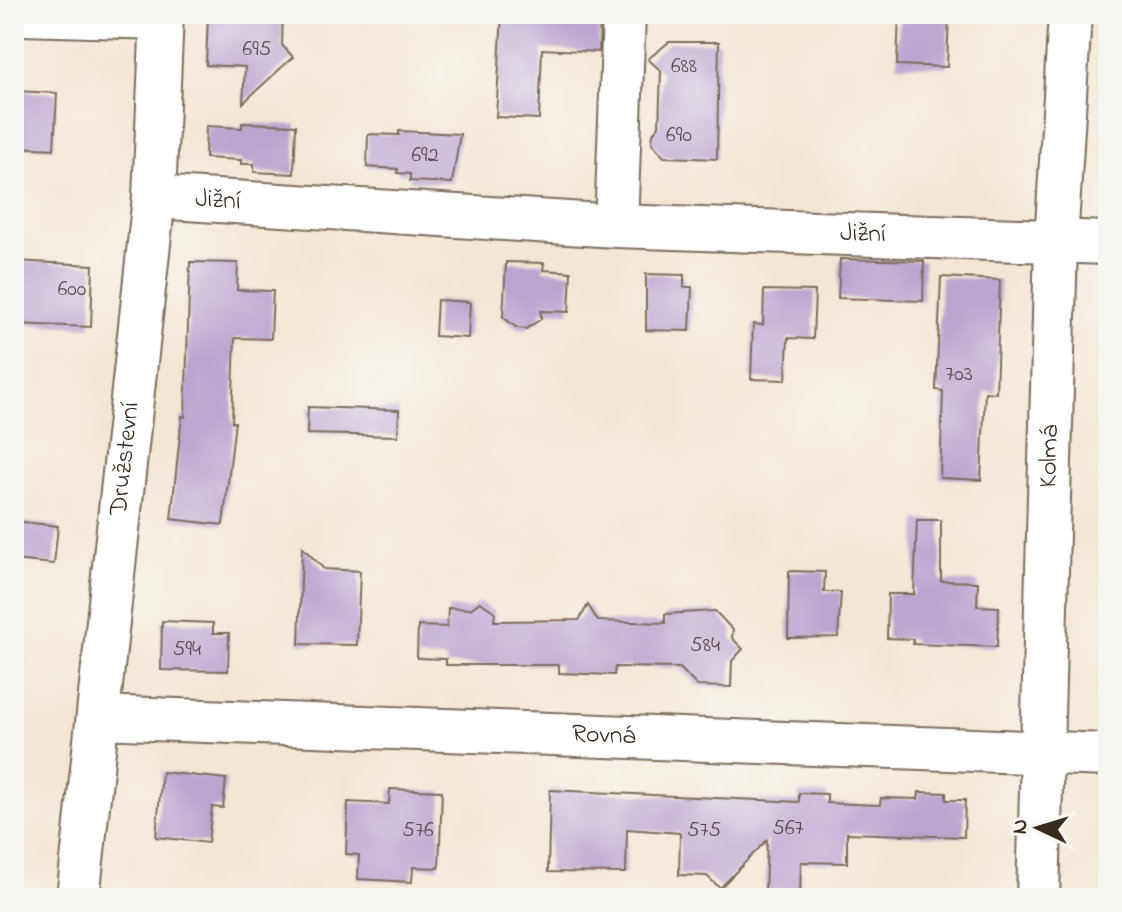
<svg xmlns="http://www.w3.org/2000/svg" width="1122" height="912" viewBox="0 0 1122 912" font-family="'Indie Flower',sans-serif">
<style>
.building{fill:#bba4d0}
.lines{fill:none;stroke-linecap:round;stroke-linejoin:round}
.minor-casing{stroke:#7c6c5d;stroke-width:46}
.minor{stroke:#fff;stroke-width:42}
.labels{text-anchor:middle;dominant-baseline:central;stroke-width:8;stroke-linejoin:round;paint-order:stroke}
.number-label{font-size:22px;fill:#5b484a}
.street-label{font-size:26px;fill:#3b2a1e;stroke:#f6f6f2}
</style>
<rect width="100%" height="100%" fill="#f6f6f2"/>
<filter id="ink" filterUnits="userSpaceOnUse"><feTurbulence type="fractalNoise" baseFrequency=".0125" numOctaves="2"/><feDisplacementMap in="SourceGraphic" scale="16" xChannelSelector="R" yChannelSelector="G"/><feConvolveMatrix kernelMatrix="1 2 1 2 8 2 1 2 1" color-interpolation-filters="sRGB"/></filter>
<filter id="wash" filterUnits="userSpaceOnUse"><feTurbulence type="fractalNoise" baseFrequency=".006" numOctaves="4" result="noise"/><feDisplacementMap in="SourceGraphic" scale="32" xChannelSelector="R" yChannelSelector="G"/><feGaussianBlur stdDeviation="1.8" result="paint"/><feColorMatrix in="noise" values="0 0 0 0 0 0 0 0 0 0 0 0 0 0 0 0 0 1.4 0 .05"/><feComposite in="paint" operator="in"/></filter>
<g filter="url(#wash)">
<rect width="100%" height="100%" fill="#f4e6d3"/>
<g id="blocks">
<g class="building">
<path d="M 208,14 L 283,14 L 282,45 L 293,57 L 243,103 L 245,67 L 206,65 Z"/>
<path d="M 502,14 L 600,14 L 599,52 L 542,49 L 539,119 L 496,117 Z"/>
<path d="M 899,14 L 949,14 L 947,67 L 897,65 Z"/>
<path d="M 669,42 L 719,42 L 717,159 L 664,157 L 652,143 L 653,133 L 659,126 L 661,71 L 648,59 Z"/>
<path d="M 14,91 L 57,93 L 54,149 L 14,147 Z"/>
<path d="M 242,123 L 296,125 L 294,174 L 254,172 L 254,164 L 241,164 L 241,160 L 205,158 L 206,126 L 242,128 Z"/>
<path d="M 399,131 L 460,134 L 452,183 L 410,181 L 410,174 L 397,173 L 398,169 L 367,167 L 368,134 L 399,135 Z"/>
<path d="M 840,259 L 924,261 L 923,301 L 838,298 Z"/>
<path d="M 14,261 L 93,265 L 91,327 L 14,324 Z"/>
<path d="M 190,262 L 238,263 L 237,290 L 273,291 L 271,339 L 235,338 L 232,422 L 235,422 L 223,525 L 171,519 L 182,416 L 185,417 Z"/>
<path d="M 506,262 L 544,263 L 543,270 L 571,272 L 569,312 L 541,311 L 541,319 L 526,329 L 517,328 L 503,317 Z"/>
<path d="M 646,274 L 684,275 L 684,287 L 692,287 L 690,331 L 646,330 Z"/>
<path d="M 941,277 L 1000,280 L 996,393 L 985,392 L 981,480 L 940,478 L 943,391 L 936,390 Z"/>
<path d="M 764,290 L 815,291 L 813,339 L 788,338 L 786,380 L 751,379 L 753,324 L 763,325 Z"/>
<path d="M 437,300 L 470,302 L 468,338 L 435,336 Z"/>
<path d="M 308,407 L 399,410 L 398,436 L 307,434 Z"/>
<path d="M 917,520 L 941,520 L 941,581 L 978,582 L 977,606 L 999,607 L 997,647 L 913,644 L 913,639 L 887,638 L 888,594 L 914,594 Z"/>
<path d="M 14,521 L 58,526 L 54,564 L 14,560 Z"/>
<path d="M 302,547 L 324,569 L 360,571 L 357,645 L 299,644 Z"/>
<path d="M 789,571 L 825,572 L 824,592 L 841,592 L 838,637 L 788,638 Z"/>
<path d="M 480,602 L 495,612 L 494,621 L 579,620 L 588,605 L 598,621 L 665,623 L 665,614 L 715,611 L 733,630 L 732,638 L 743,649 L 732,661 L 731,687 L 697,686 L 680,668 L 615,667 L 614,675 L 559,673 L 559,665 L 446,665 L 446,659 L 417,658 L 418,626 L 447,627 L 448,608 L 470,609 Z"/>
<path d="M 162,621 L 213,623 L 213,633 L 229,633 L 228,671 L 161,670 Z"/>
<path d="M 162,772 L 226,779 L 223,808 L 212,807 L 208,843 L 156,837 Z"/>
<path d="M 390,789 L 442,791 L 439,868 L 413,867 L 412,882 L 358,879 L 359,855 L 346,854 L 348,802 L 389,804 Z"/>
<path d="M 550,790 L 799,802 L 799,793 L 827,794 L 827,803 L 880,805 L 881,798 L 918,799 L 919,792 L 946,793 L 946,800 L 965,800 L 964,837 L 847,833 L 847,863 L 801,862 L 800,895 L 765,894 L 767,840 L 720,888 L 707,876 L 679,875 L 680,833 L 627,829 L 626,873 L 548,872 Z"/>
</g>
</g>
</g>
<g filter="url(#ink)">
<use href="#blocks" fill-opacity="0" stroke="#7c6c5d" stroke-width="2"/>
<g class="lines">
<defs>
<g id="minor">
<path d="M 22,14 L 162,18"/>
<path id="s1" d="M 154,197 L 616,226 L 1108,243"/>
<path d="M 616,226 L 624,14"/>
<path id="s2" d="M 98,717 L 1108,755"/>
<path id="s3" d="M 78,898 L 154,197 L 162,14"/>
<path id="s4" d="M 1038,898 L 1056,243 L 1070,14"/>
</g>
</defs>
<use href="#minor" class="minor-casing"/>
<use href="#minor" class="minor"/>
</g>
</g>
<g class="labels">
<g class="number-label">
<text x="257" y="50">695</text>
<text x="684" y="67">688</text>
<text x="679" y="136">690</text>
<text x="425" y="156">692</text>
<text x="72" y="290">600</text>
<text x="959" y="375">703</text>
<text x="705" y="646">584</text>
<text x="187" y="650">594</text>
<text x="788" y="829">567</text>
<text x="418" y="831">576</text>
<text x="704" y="831">575</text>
</g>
<g class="street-label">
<text stroke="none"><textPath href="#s1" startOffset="64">Jižní</textPath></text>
<text stroke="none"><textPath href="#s1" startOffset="710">Jižní</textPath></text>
<text stroke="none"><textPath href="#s4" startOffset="442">Kolmá</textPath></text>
<text stroke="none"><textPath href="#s3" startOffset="442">Družstevní</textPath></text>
<text stroke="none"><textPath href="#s2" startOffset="506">Rovná</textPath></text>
</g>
</g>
<rect width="1122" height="912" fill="none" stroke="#f6f6f2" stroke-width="48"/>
<g transform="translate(1038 828) rotate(274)" stroke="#f6f6f2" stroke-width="6" paint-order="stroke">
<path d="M0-6L14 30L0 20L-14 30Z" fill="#3b2a1e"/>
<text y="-12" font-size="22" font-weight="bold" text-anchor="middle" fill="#3b2a1e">N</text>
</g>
</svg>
